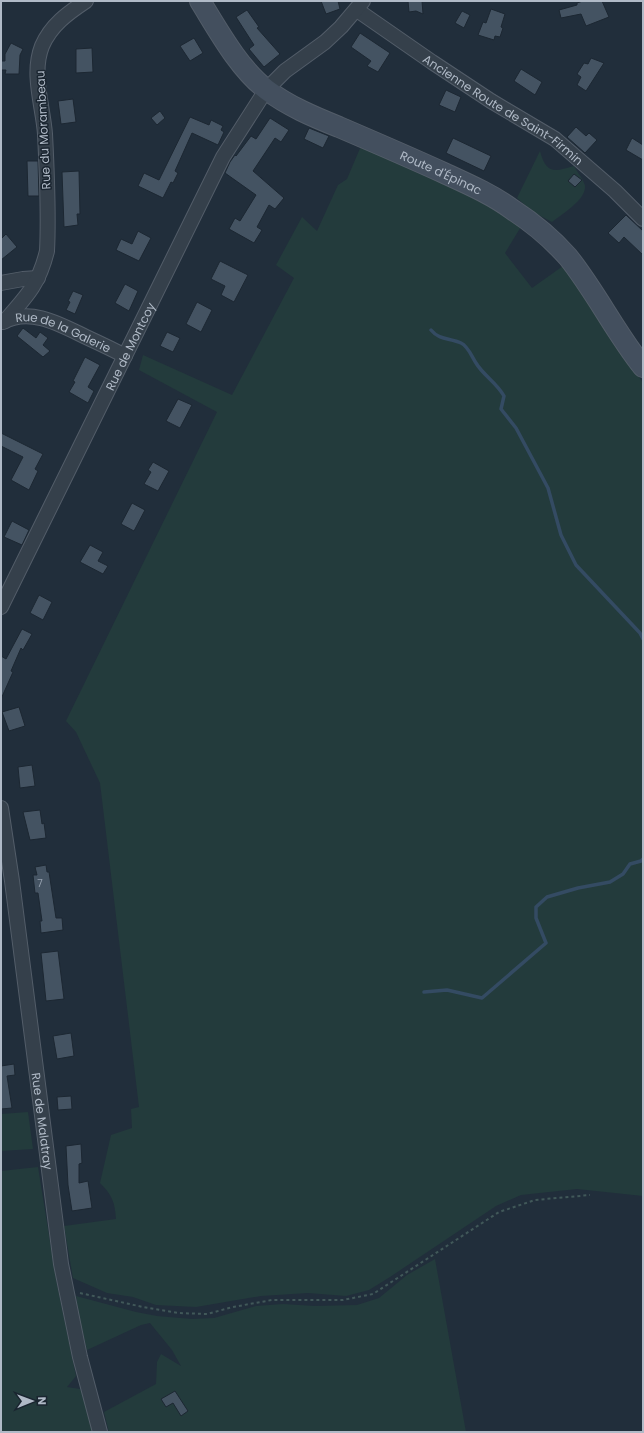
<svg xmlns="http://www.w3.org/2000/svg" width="644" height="1433" viewBox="0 0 644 1433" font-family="Poppins,sans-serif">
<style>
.green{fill:#233b3c}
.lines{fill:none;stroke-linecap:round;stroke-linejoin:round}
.stream{stroke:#344b63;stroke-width:3.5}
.building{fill:#445362;stroke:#1c2732}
.street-casing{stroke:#535d69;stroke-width:16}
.secondary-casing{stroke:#535d69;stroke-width:22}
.path{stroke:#415859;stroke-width:2;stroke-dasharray:3 3;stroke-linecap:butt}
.street{stroke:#35404b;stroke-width:14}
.secondary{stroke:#434f5e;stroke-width:20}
.labels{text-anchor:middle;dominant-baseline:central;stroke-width:3;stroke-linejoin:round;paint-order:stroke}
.number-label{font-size:10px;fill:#95a0ae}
.street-label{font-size:12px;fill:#b0bac7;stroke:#1a2530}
</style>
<rect width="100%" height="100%" fill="#212e3b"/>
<g class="green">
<path d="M 361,146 L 455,188 L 522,225 L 505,253 L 532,288 L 563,266 L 580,287 L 643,383 L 643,1196 L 577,1189 L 521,1195 L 496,1206 L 390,1277 L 369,1290 L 346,1296 L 308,1293 L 261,1296 L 196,1307 L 156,1305 L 133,1297 L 107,1293 L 73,1278 L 64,1226 L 116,1219 C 115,1202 112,1195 100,1183 L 111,1135 L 132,1128 L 131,1109 L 139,1107 L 100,783 L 76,732 L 66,721 L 217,412 L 139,370 L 143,355 L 232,395 L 294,278 L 276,265 L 302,217 L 317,231 L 338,185 L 347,179 Z"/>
<path d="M 540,151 C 546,174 554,172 574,166 C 577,172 584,180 585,186 C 586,200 562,214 552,222 L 533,212 L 517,198 Z"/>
<path d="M 28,1112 L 33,1149 L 1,1151 L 1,1114 Z"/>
<path d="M 38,1167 L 56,1279 L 76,1376 L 67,1387 L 80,1389 L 84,1395 L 93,1432 L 1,1432 L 1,1171 Z"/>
<path d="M 435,1259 L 466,1432 L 109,1432 L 104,1412 L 156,1384 L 157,1362 L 161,1354 L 181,1366 L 172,1350 L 150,1323 L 141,1325 L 87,1350 L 79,1318 L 76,1296 L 136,1312 L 157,1316 L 192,1319 L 214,1318 L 256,1306 L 283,1304 L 315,1306 L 357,1305 L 379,1298 L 407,1275 Z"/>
</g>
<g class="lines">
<g class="stream">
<path d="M 431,330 C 439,340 450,338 461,343 C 468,346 472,357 476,363 C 483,375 497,383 504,396 L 501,409 L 516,428 L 548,488 L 561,535 L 576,565 L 640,633 L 643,639"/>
<path d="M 424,992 L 447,990 L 482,998 L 546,943 L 536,918 L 536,907 L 547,897 L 578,888 L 610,882 L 623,874 L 630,864 L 641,861 L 643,859"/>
</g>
</g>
<g class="building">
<path d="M 321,1 L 338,1 L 340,9 L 326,14 Z"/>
<path d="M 408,1 L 422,1 L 423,14 L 416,11 L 409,12 Z"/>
<path d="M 583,1 L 602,1 L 609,17 L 586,26 L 581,14 L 561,18 L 559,10 L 577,5 L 577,3 Z"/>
<path d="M 491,9 L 505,14 L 501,27 L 503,28 L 500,37 L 495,36 L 494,40 L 478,35 L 483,22 L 486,23 Z"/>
<path d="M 247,10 L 259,27 L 257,28 L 280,54 L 264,67 L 249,49 L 254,45 L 236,17 Z"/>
<path d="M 462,11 L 470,15 L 464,28 L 455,23 Z"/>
<path d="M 360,33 L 390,53 L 378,72 L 367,66 L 371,61 L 351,47 Z"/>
<path d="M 194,38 L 203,53 L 190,61 L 180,46 Z"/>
<path d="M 11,43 L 23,49 L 20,55 L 19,74 L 5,74 L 6,70 L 1,70 L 1,61 L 5,61 L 5,54 Z"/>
<path d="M 92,48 L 93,72 L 76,73 L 76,49 Z"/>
<path d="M 591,58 L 604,63 L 586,91 L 577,85 L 581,77 L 577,74 L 584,63 L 588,64 Z"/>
<path d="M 521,69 L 542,82 L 535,95 L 514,81 Z"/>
<path d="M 446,90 L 461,97 L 455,112 L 439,105 Z"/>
<path d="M 73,99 L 76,122 L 61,124 L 58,101 Z"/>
<path d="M 160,111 L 165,118 L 157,125 L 151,118 Z"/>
<path d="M 190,117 L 209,125 L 211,120 L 223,126 L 221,130 L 224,132 L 218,145 L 192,133 L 175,171 L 178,173 L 173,183 L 171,182 L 163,198 L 138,186 L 144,173 L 159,180 Z"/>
<path d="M 270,118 L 289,130 L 281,142 L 275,138 L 253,171 L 284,198 L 275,209 L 269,205 L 257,227 L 262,230 L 254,243 L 229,229 L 235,218 L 240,221 L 256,195 L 225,173 L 230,162 L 235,155 L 236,156 L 251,136 L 256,139 Z"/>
<path d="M 576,127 L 586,136 L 589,133 L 597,140 L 585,153 L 567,137 Z"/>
<path d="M 309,128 L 329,136 L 323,148 L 304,139 Z"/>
<path d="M 453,138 L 491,156 L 484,171 L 446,153 Z"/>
<path d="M 632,138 L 643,145 L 643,160 L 626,150 Z"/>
<path d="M 27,161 L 38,161 L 39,196 L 28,196 Z"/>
<path d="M 79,171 L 80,214 L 77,214 L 78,225 L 64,227 L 62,172 Z"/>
<path d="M 574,174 L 582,180 L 575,187 L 568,181 Z"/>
<path d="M 626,215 L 643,231 L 643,255 L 624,237 L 619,243 L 608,233 Z"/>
<path d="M 138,231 L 151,238 L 139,261 L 116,250 L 121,239 L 132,244 Z"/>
<path d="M 6,234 L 17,247 L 1,260 L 1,239 Z"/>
<path d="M 220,261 L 248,275 L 234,302 L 221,295 L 225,286 L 211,279 Z"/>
<path d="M 125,284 L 138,291 L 129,311 L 115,303 Z"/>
<path d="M 73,291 L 83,295 L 75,314 L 66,310 L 70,302 L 68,301 Z"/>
<path d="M 197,302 L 212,310 L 201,332 L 186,324 Z"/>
<path d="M 23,328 L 36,338 L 40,332 L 48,338 L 43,345 L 50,351 L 43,357 L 17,336 Z"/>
<path d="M 167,332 L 180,338 L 173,352 L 160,346 Z"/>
<path d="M 85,357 L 100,365 L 88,387 L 94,391 L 88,403 L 69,392 L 75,382 L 73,381 Z"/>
<path d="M 178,399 L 192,405 L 180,428 L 166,421 Z"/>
<path d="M 1,433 L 43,454 L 35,469 L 38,471 L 29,490 L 11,480 L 23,457 L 1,446 Z"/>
<path d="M 153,462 L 169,471 L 158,491 L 144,484 L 151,472 L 148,470 Z"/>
<path d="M 132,503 L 145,510 L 134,531 L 121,524 Z"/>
<path d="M 12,521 L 29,530 L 22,545 L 4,537 Z"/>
<path d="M 90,545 L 103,552 L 98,561 L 108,566 L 103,574 L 80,562 Z"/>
<path d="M 39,595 L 52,602 L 43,620 L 30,613 Z"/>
<path d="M 22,629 L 32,634 L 23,650 L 21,648 L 11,671 L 13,672 L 1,699 L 1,656 L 6,659 Z"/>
<path d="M 19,707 L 25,726 L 9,731 L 2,712 Z"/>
<path d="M 32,765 L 35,786 L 20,788 L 18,767 Z"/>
<path d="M 40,810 L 42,824 L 44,823 L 46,838 L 30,840 L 23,812 Z"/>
<path d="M 46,865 L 47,872 L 49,872 L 56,918 L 62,918 L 63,930 L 41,933 L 40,921 L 42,921 L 38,893 L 35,893 L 33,875 L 37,875 L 35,867 Z"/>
<path d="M 58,951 L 64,999 L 46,1001 L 41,953 Z"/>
<path d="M 71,1033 L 74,1056 L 57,1059 L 53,1036 Z"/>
<path d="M 14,1064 L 15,1075 L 7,1076 L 12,1108 L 1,1109 L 1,1066 Z"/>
<path d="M 71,1096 L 72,1109 L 58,1110 L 57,1097 Z"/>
<path d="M 81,1144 L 82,1163 L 79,1164 L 79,1183 L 88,1181 L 92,1208 L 72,1211 L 68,1185 L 66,1146 Z"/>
<path d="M 175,1391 L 188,1411 L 181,1416 L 173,1403 L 166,1407 L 161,1399 Z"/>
</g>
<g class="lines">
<defs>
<g id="street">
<path id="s1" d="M 357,10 L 432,62 L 491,101 L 555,139 L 615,191 L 643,219"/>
<path d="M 1,283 L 23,279 L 38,278"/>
<path d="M 5,321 C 27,296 39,284 47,251 C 49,212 47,173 45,134 C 43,106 31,74 42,46 C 51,25 68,13 86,1"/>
<path id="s2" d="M 3,322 C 31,307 61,325 86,337 C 99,343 112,349 125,356"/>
<path id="s3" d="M 1,607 L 223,157 L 266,90 L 285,71 L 325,42 L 341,27 L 363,1"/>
<path id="s4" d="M 1,808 L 12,881 L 61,1264 L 80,1357 L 100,1432"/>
</g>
<g id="secondary">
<path id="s5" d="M 200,1 C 218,30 239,69 267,90 C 288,106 314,117 339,127 C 374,142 409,157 444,173 C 468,184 493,195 513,210 C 533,223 552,239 568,257 C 596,292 615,332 643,367"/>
</g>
</defs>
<use href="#street" class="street-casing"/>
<use href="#secondary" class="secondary-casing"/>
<path class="path" d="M 80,1293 L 143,1307 L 178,1313 L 207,1314 L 233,1307 L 272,1300 L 343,1300 L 373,1294 L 499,1212 L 535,1200 L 590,1195"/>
<use href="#street" class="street"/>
<use href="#secondary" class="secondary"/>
</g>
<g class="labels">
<g class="number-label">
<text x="40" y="883">7</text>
</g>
<g class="street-label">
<text stroke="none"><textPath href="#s1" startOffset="177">Ancienne Route de Saint-Firmin</textPath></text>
<text transform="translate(43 130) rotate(-93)">Rue du Morambeau</text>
<text stroke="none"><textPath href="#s5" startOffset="305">Route d'Épinac</textPath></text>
<text stroke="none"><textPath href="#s2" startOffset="64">Rue de la Galerie</textPath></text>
<text stroke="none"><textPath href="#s3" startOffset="291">Rue de Montcoy</textPath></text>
<text stroke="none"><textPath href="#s4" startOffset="316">Rue de Malatray</textPath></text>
</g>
</g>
<rect width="644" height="1433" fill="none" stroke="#b0bac7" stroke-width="4"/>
<g transform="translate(32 1401) rotate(89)" stroke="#1a2530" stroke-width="3" paint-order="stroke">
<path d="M0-3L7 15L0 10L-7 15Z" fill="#b0bac7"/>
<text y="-6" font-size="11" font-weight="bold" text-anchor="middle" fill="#b0bac7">N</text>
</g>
</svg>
